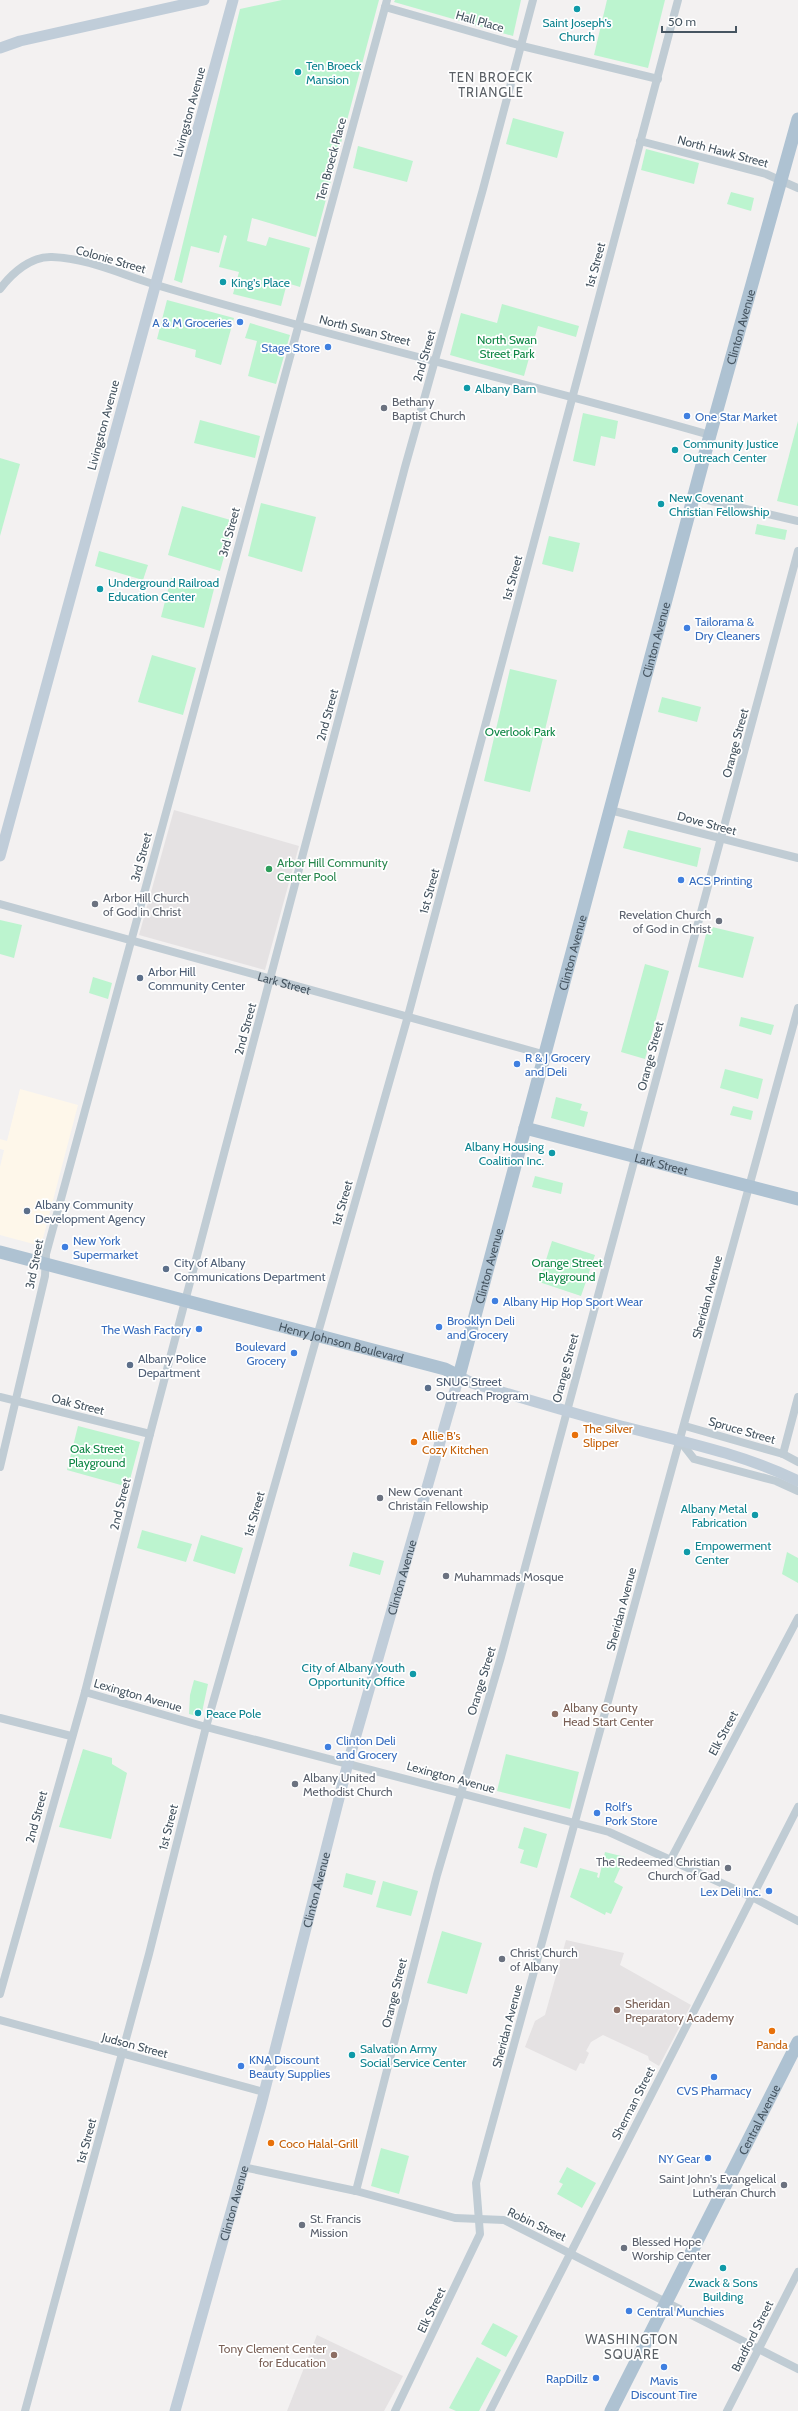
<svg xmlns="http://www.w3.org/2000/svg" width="798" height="2411" viewBox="0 0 798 2411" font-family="Cabin,sans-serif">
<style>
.commercial{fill:#fef7ea}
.education{fill:#e5e2e3}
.green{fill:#bcf4cf}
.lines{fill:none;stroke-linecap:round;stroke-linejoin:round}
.street{stroke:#c0ccd4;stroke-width:8}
.secondary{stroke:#c0cdd9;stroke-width:11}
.primary{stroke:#aec2d2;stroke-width:13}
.culture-dot{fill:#0f9aa8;stroke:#fff;stroke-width:1.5}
.shop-dot{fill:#3f7fe0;stroke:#fff;stroke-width:1.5}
.worship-dot{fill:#6b7280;stroke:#fff;stroke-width:1.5}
.leisure-dot{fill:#2e9e5b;stroke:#fff;stroke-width:1.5}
.service-dot{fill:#5c6f8a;stroke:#fff;stroke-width:1.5}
.food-dot{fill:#e8710a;stroke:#fff;stroke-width:1.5}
.education-dot{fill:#8d6e63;stroke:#fff;stroke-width:1.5}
.labels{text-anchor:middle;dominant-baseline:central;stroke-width:3.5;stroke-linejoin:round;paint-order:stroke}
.street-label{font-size:12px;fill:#465561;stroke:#fff}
.culture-label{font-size:12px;fill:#0d838f;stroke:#fff;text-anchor:start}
.shop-label{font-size:12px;fill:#366cbe;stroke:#fff;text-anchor:start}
.park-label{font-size:12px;fill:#0d8644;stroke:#fff}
.worship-label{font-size:12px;fill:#5b616d;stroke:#fff;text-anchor:start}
.leisure-label{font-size:12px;fill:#27864d;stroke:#fff;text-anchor:start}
.service-label{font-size:12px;fill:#4e5e75;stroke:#fff;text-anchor:start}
.food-label{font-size:12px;fill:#c56008;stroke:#fff;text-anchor:start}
.education-label{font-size:12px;fill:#785e54;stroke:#fff;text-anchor:start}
.neighbourhood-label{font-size:13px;letter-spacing:1px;fill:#5c6167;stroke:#fff}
</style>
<rect width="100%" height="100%" fill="#f3f1f1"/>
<path class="commercial" d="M 20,1089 L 78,1105 L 41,1246 L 0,1235 L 0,1167 L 4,1150 L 0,1149 L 0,1139 L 7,1141 Z"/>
<g class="education">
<path d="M 174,810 L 299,846 L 265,970 L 139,935 Z"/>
<path d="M 566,1940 L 624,1953 L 620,1965 L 691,2005 L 659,2066 L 649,2060 L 648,2056 L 603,2035 L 591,2042 L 586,2051 L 589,2053 L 584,2064 L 580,2063 L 576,2071 L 525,2047 L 535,2021 L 545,2015 Z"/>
<path d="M 317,2335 L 403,2376 L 384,2411 L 287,2411 Z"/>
</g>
<g class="green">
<path d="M 282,0 L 379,0 L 316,237 L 252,218 L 247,241 L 266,246 L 269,237 L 310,248 L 300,287 L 287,283 L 281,306 L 233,294 L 239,272 L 219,267 L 227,236 L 224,235 L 219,253 L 191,246 L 182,283 L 174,280 L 240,9 Z"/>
<path d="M 395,0 L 521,0 L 513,36 L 394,2 Z"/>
<path d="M 607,0 L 665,0 L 648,68 L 594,55 Z"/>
<path d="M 513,118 L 564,132 L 557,158 L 506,144 Z"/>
<path d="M 358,146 L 413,161 L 407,182 L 353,168 Z"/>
<path d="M 646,149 L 699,163 L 694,184 L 641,170 Z"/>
<path d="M 731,192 L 754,198 L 751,211 L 727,204 Z"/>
<path d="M 167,300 L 234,318 L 221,365 L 195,357 L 196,350 L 157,339 Z"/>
<path d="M 502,304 L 579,326 L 576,337 L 538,326 L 524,376 L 450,355 L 461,313 L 497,323 Z"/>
<path d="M 250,323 L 290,335 L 276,384 L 248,376 L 257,341 L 245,338 Z"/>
<path d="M 583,413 L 618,421 L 615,439 L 601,436 L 595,466 L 573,461 Z"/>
<path d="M 200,420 L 260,436 L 255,458 L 194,443 Z"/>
<path d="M 798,421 L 798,506 L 777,501 Z"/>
<path d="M 0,458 L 20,464 L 0,536 Z"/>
<path d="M 261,503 L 316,517 L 302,572 L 248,556 Z"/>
<path d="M 182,506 L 234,521 L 220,571 L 168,555 Z"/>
<path d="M 757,524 L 787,530 L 785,540 L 755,534 Z"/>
<path d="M 549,536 L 580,543 L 573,572 L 542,564 Z"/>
<path d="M 99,551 L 148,565 L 143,580 L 95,566 Z"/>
<path d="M 171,578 L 214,589 L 204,628 L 161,617 Z"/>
<path d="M 152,655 L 196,668 L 183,715 L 138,702 Z"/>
<path d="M 510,669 L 557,680 L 530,792 L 484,781 Z"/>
<path d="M 662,697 L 701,707 L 697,722 L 658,712 Z"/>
<path d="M 628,830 L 701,848 L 697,867 L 623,848 Z"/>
<path d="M 0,920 L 22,925 L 14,958 L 0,954 Z"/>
<path d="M 708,926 L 754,937 L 743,978 L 698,967 Z"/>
<path d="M 645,964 L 669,971 L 645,1059 L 621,1052 Z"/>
<path d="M 93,977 L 112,983 L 108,999 L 89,993 Z"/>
<path d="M 741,1017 L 774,1025 L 771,1035 L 739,1026 Z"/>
<path d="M 725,1069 L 763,1079 L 758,1099 L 720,1088 Z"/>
<path d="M 556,1097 L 582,1104 L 580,1110 L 588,1112 L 584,1127 L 551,1118 Z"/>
<path d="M 733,1106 L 753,1111 L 751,1120 L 730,1115 Z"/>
<path d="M 535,1176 L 563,1183 L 561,1194 L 532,1187 Z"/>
<path d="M 552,1241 L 595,1255 L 581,1296 L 539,1282 Z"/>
<path d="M 78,1426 L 140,1442 L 128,1487 L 67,1470 Z"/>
<path d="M 142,1530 L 192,1544 L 186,1562 L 137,1548 Z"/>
<path d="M 201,1535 L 243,1548 L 235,1574 L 193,1561 Z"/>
<path d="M 353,1552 L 384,1561 L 380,1575 L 349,1566 Z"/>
<path d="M 787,1552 L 798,1558 L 798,1583 L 782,1574 Z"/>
<path d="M 194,1680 L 208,1684 L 201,1717 L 189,1714 L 190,1695 Z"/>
<path d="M 83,1749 L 112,1758 L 112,1764 L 127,1773 L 111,1839 L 59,1827 Z"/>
<path d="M 506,1754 L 579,1772 L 570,1809 L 497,1791 Z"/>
<path d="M 524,1827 L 547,1834 L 537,1868 L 520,1863 L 524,1850 L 518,1848 Z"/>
<path d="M 605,1852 L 625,1857 L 614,1882 L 623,1887 L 611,1914 L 606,1912 L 605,1915 L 570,1897 L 580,1868 L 598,1873 L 597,1877 L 599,1878 Z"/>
<path d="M 346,1873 L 376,1881 L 372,1895 L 343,1887 Z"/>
<path d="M 383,1881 L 418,1891 L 411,1916 L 376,1907 Z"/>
<path d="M 442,1931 L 482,1943 L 467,1994 L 427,1983 Z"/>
<path d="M 381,2148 L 409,2156 L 399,2194 L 371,2186 Z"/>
<path d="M 567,2167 L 596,2183 L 582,2208 L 557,2194 L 563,2184 L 559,2182 Z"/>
<path d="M 493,2323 L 518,2336 L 506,2357 L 481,2344 Z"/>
<path d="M 477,2357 L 501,2370 L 479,2411 L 456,2411 L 449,2408 Z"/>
</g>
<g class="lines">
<g class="street">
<path d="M 385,7 L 522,46 L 658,79"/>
<path d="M 640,141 L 766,174 L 798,188"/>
<path d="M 0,289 C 12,273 31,256 52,257 C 86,258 118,273 150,283 C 189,295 229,306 269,317 C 416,358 564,393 710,435"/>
<path d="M 694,497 L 798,521"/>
<path d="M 610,810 L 798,858"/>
<path id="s1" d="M 0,904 L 546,1055"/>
<path d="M 0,1397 L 150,1434"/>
<path d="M 685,1426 L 783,1454 L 798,1462"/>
<path d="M 680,1441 L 694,1459 L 776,1481 L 798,1491"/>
<path d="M 783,1454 L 798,1397"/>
<path d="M 0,1467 L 45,1276 L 46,1254 L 387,0"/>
<path d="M 85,1692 L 206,1727 L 609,1832 L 752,1897 L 798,1921"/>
<path d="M 0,1718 L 71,1736"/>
<path d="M 671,1859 L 798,1618"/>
<path d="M 0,1994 L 85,1692 L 150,1434 L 405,467 L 483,189 L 533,0"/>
<path d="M 0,2020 L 264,2092"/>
<path d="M 243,2167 L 356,2191 L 455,2218 L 504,2220 L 798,2369"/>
<path d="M 356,2191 L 437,1875 L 501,1657 L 798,551"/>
<path d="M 25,2411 L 149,1954 L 206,1727 L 408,1016 L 678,0"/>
<path d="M 395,2411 L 480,2234 L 476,2183 L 798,1008"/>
<path d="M 490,2411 L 798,1807"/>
<path d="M 727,2411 L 798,2272"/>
</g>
<g class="secondary">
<path d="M 0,48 L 20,41 L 204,0"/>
<path d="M 0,856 C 78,571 155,285 233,0"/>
<path id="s2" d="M 175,2411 L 261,2105 L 348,1763 L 459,1376 L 472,1383 C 522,1398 571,1413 621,1426 C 680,1441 744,1454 798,1481"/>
</g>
<g class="primary">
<path id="s3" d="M 525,1128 L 798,1199"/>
<path id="s4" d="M 0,1252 L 445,1369 L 459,1376 L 710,435 L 798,119"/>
<path id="s5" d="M 611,2411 L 798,2042"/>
</g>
</g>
<g class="culture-dot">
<circle cx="577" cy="9" r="4"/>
<circle cx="298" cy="72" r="4"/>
<circle cx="223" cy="282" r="4"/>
<circle cx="467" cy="388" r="4"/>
<circle cx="675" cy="450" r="4"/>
<circle cx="661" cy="504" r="4"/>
<circle cx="100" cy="589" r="4"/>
<circle cx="552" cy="1153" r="4"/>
<circle cx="755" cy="1515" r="4"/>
<circle cx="687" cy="1552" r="4"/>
<circle cx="413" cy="1674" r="4"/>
<circle cx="198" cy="1713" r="4"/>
<circle cx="352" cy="2055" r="4"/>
<circle cx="723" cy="2268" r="4"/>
</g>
<g class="shop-dot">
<circle cx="240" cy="322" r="4"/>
<circle cx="328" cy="347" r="4"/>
<circle cx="687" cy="416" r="4"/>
<circle cx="687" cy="628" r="4"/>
<circle cx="681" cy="880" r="4"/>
<circle cx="517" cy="1064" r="4"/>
<circle cx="65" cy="1247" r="4"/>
<circle cx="495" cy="1301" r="4"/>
<circle cx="439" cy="1327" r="4"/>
<circle cx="199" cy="1329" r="4"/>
<circle cx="294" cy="1353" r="4"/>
<circle cx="328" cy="1747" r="4"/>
<circle cx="597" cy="1813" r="4"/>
<circle cx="769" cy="1891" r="4"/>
<circle cx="241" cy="2066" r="4"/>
<circle cx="714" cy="2077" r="4"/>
<circle cx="708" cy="2158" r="4"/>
<circle cx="629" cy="2311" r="4"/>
<circle cx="664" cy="2367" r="4"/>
<circle cx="596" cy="2378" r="4"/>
</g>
<g class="worship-dot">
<circle cx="384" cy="408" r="4"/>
<circle cx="95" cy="904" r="4"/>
<circle cx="719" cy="921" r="4"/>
<circle cx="380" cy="1498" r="4"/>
<circle cx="446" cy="1576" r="4"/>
<circle cx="295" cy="1784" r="4"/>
<circle cx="728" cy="1868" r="4"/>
<circle cx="502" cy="1959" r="4"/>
<circle cx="784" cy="2185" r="4"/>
<circle cx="302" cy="2225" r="4"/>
<circle cx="624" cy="2248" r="4"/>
</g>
<circle class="leisure-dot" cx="269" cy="869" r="4"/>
<g class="service-dot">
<circle cx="140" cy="978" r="4"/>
<circle cx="27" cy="1211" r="4"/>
<circle cx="166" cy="1269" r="4"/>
<circle cx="130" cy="1365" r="4"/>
<circle cx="428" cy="1388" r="4"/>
</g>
<g class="food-dot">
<circle cx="575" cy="1435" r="4"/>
<circle cx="414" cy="1442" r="4"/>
<circle cx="772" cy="2031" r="4"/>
<circle cx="271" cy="2143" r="4"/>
</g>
<g class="education-dot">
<circle cx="555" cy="1714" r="4"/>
<circle cx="617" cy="2010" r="4"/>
<circle cx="334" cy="2355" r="4"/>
</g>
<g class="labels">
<g class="street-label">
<text transform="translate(480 21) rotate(16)">Hall Place</text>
<text transform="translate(189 112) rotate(-75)">Livingston Avenue</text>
<text transform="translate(723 151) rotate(15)">North Hawk Street</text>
<text transform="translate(331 159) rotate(-75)">Ten Broeck Place</text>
<text transform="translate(111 259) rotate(16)">Colonie Street</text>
<text transform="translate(595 265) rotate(-75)">1st Street</text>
<text stroke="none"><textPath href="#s4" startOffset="1562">Clinton Avenue</textPath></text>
<text transform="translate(365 330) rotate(14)">North Swan Street</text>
<text transform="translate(424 356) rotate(-74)">2nd Street</text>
<text transform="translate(103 425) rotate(-75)">Livingston Avenue</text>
<text transform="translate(229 532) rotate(-75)">3rd Street</text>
<text transform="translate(512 578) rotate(-75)">1st Street</text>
<text stroke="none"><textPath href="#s4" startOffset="1238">Clinton Avenue</textPath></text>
<text transform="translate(327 715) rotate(-75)">2nd Street</text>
<text transform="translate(735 743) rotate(-75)">Orange Street</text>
<text transform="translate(707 823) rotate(15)">Dove Street</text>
<text transform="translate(141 857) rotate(-75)">3rd Street</text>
<text transform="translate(429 891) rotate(-75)">1st Street</text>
<text stroke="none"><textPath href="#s4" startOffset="914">Clinton Avenue</textPath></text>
<text stroke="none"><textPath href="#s1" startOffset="295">Lark Street</textPath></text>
<text transform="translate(245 1029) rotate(-75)">2nd Street</text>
<text transform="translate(650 1056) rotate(-75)">Orange Street</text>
<text stroke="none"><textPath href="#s3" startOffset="141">Lark Street</textPath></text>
<text transform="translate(342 1203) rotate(-74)">1st Street</text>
<text transform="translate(34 1264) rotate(-79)">3rd Street</text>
<text stroke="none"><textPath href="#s4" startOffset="590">Clinton Avenue</textPath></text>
<text transform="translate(707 1297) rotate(-75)">Sheridan Avenue</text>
<text stroke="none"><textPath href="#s4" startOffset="353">Henry Johnson Boulevard</textPath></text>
<text transform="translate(565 1368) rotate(-75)">Orange Street</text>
<text transform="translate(78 1404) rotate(14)">Oak Street</text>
<text transform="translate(742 1430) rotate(16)">Spruce Street</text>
<text transform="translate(120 1504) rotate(-76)">2nd Street</text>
<text transform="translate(254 1514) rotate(-74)">1st Street</text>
<text stroke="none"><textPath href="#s2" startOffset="864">Clinton Avenue</textPath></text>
<text transform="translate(621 1609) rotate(-75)">Sheridan Avenue</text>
<text transform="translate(481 1681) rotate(-73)">Orange Street</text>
<text transform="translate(138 1695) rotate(16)">Lexington Avenue</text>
<text transform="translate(723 1733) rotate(-62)">Elk Street</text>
<text transform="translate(451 1777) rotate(15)">Lexington Avenue</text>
<text transform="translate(36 1817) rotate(-75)">2nd Street</text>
<text transform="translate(168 1827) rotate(-76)">1st Street</text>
<text stroke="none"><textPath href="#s2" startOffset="540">Clinton Avenue</textPath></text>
<text transform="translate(394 1993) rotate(-76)">Orange Street</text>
<text transform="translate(507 2026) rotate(-75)">Sheridan Avenue</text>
<text transform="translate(135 2045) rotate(15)">Judson Street</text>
<text transform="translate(633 2103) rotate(-63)">Sherman Street</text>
<text stroke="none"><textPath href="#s5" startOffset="327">Central Avenue</textPath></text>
<text transform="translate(86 2141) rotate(-75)">1st Street</text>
<text stroke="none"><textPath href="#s2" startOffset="216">Clinton Avenue</textPath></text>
<text transform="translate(537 2224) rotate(25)">Robin Street</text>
<text transform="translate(431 2310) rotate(-64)">Elk Street</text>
<text transform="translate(752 2336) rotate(-63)">Bradford Street</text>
</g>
<g class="culture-label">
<text x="577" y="22" text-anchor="middle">Saint Joseph's<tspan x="577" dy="14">Church</tspan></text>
<text x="306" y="65">Ten Broeck<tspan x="306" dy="14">Mansion</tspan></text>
<text x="231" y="282">King's Place</text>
<text x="475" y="388">Albany Barn</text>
<text x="683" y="443">Community Justice<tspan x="683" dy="14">Outreach Center</tspan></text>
<text x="669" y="497">New Covenant<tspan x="669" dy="14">Christian Fellowship</tspan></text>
<text x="108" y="582">Underground Railroad<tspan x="108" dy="14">Education Center</tspan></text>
<text x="544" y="1146" text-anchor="end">Albany Housing<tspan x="544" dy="14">Coalition Inc.</tspan></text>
<text x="747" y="1508" text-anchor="end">Albany Metal<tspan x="747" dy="14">Fabrication</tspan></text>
<text x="695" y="1545">Empowerment<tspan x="695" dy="14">Center</tspan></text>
<text x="405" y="1667" text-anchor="end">City of Albany Youth<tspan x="405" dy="14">Opportunity Office</tspan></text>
<text x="206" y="1713">Peace Pole</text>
<text x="360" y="2048">Salvation Army<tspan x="360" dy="14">Social Service Center</tspan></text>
<text x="723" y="2282" text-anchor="middle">Zwack &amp; Sons<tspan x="723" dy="14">Building</tspan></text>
</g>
<g class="shop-label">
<text x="232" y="322" text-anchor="end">A &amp; M Groceries</text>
<text x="320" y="347" text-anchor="end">Stage Store</text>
<text x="695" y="416">One Star Market</text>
<text x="695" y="621">Tailorama &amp;<tspan x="695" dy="14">Dry Cleaners</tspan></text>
<text x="689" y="880">ACS Printing</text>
<text x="525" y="1057">R &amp; J Grocery<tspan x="525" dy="14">and Deli</tspan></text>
<text x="73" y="1240">New York<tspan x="73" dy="14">Supermarket</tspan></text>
<text x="503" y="1301">Albany Hip Hop Sport Wear</text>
<text x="447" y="1320">Brooklyn Deli<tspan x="447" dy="14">and Grocery</tspan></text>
<text x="191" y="1329" text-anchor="end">The Wash Factory</text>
<text x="286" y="1346" text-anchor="end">Boulevard<tspan x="286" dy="14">Grocery</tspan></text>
<text x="336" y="1740">Clinton Deli<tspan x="336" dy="14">and Grocery</tspan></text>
<text x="605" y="1806">Rolf's<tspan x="605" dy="14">Pork Store</tspan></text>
<text x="761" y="1891" text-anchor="end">Lex Deli Inc.</text>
<text x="249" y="2059">KNA Discount<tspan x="249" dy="14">Beauty Supplies</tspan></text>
<text x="714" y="2090" text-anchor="middle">CVS Pharmacy</text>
<text x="700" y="2158" text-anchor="end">NY Gear</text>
<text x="637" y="2311">Central Munchies</text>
<text x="588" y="2378" text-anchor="end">RapDillz</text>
<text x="664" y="2380" text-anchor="middle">Mavis<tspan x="664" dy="14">Discount Tire</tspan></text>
</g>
<g class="park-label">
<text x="507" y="339">North Swan<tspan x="507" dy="14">Street Park</tspan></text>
<text x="520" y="731">Overlook Park</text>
<text x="567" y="1262">Orange Street<tspan x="567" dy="14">Playground</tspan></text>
<text x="97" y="1448">Oak Street<tspan x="97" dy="14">Playground</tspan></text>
</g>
<g class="worship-label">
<text x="392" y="401">Bethany<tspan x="392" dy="14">Baptist Church</tspan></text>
<text x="103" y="897">Arbor Hill Church<tspan x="103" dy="14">of God in Christ</tspan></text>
<text x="711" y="914" text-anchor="end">Revelation Church<tspan x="711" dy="14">of God in Christ</tspan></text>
<text x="388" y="1491">New Covenant<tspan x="388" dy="14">Christain Fellowship</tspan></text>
<text x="454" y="1576">Muhammads Mosque</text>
<text x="303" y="1777">Albany United<tspan x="303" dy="14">Methodist Church</tspan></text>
<text x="720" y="1861" text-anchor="end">The Redeemed Christian<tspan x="720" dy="14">Church of Gad</tspan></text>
<text x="510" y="1952">Christ Church<tspan x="510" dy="14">of Albany</tspan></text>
<text x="776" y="2178" text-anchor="end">Saint John's Evangelical<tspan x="776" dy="14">Lutheran Church</tspan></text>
<text x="310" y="2218">St. Francis<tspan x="310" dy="14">Mission</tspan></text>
<text x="632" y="2241">Blessed Hope<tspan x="632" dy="14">Worship Center</tspan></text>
</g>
<g class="leisure-label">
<text x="277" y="862">Arbor Hill Community<tspan x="277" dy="14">Center Pool</tspan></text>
</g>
<g class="service-label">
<text x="148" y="971">Arbor Hill<tspan x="148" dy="14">Community Center</tspan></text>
<text x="35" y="1204">Albany Community<tspan x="35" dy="14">Development Agency</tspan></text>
<text x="174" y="1262">City of Albany<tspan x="174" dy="14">Communications Department</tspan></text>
<text x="138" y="1358">Albany Police<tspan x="138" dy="14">Department</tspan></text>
<text x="436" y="1381">SNUG Street<tspan x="436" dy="14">Outreach Program</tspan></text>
</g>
<g class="food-label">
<text x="583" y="1428">The Silver<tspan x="583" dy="14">Slipper</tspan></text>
<text x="422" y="1435">Allie B's<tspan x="422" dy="14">Cozy Kitchen</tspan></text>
<text x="772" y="2044" text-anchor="middle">Panda</text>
<text x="279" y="2143">Coco Halal-Grill</text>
</g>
<g class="education-label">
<text x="563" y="1707">Albany County<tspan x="563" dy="14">Head Start Center</tspan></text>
<text x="625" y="2003">Sheridan<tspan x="625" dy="14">Preparatory Academy</tspan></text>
<text x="326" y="2348" text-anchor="end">Tony Clement Center<tspan x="326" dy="14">for Education</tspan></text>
</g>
<g class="neighbourhood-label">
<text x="491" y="77">TEN BROECK<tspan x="491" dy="15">TRIANGLE</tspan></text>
<text x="632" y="2339">WASHINGTON<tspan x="632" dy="15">SQUARE</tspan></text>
</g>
</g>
<path d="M662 26v6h74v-6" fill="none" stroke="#465561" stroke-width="2"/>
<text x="668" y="26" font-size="12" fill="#465561" stroke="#ffffff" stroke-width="3" paint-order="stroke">50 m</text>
</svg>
